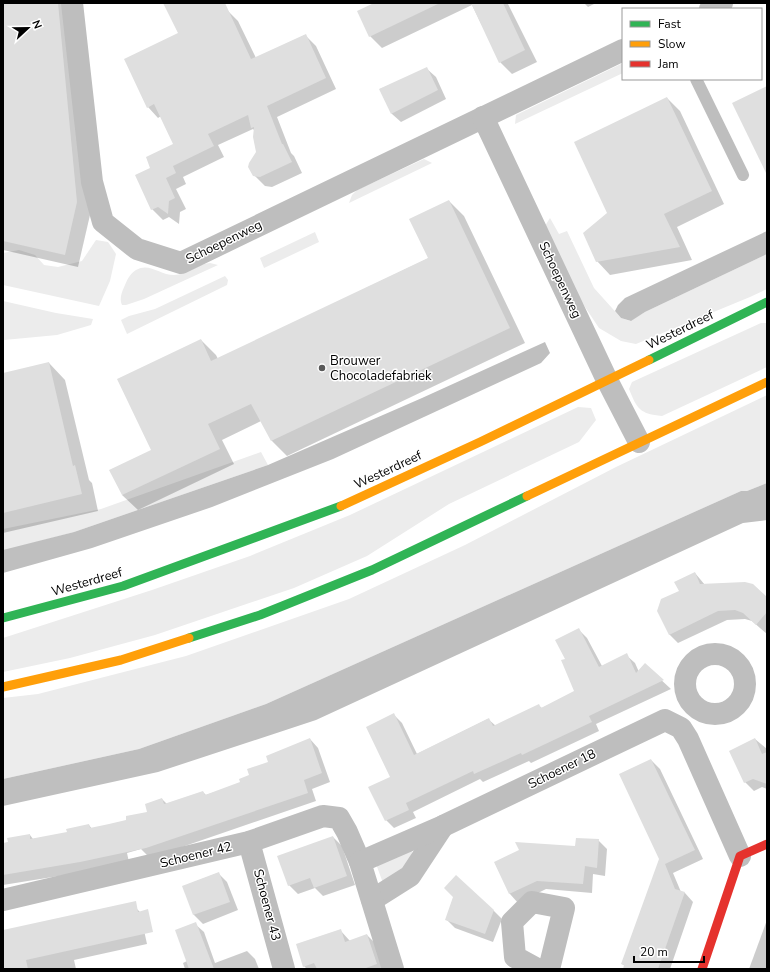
<svg xmlns="http://www.w3.org/2000/svg" width="770" height="972" viewBox="0 0 770 972" font-family="'Nunito Sans',sans-serif">
<style>
.green{fill:#ececec}
.water{fill:#bfbfbf}
.shadow{fill:#0003}
.building{fill:#dfdfdf}
.lines{fill:none;stroke-linecap:round;stroke-linejoin:round}
.lane{stroke:#bebebe;stroke-width:12}
.street{stroke:#bebebe;stroke-width:22}
.fast{stroke:#30b455;stroke-width:9}
.slow{stroke:#ff9f0a;stroke-width:9}
.jam{stroke:#e5322d;stroke-width:9}
.poi-dot{fill:#595959;stroke:#fff;stroke-width:1.5}
.labels{text-anchor:middle;dominant-baseline:central;stroke-width:3;stroke-linejoin:round;paint-order:stroke}
.street-label{font-size:13px;fill:#000;stroke:#fff}
.poi-label{font-size:13px;fill:#000;stroke:#fff;text-anchor:start}
</style>
<rect width="100%" height="100%" fill="#fff"/>
<g class="green">
<path d="M 623,63 L 623,73 L 515,124 L 516,115 Z"/>
<path d="M 424,159 L 432,163 L 349,203 L 352,195 L 357,190 Z"/>
<path d="M 550,218 L 559,234 L 567,231 L 594,288 L 621,318 L 630,321 L 645,312 L 767,254 L 767,289 L 750,297 L 636,344 L 621,341 L 599,328 L 575,292 L 545,226 Z"/>
<path d="M 315,232 L 319,242 L 264,268 L 260,258 Z"/>
<path d="M 96,240 L 108,242 L 116,254 L 110,281 L 99,306 L 3,285 L 3,253 L 19,250 L 35,255 L 44,265 L 58,267 L 82,261 Z"/>
<path d="M 210,263 L 218,265 L 144,299 L 126,305 L 122,305 C 119,298 122,292 125,285 C 128,278 130,274 136,270 C 149,262 160,275 174,275 C 187,275 197,264 210,263 Z"/>
<path d="M 225,276 L 228,280 L 227,285 L 127,334 L 121,320 L 129,316 L 155,309 Z"/>
<path d="M 3,301 L 56,313 L 93,319 L 91,325 L 57,335 L 4,340 Z"/>
<path d="M 761,323 L 767,323 L 767,367 L 662,416 C 640,414 637,409 629,389 L 632,382 Z"/>
<path d="M 767,395 L 767,483 L 747,491 L 741,491 L 266,704 L 139,749 L 3,779 L 3,698 L 38,694 L 186,656 L 349,599 L 465,545 L 616,467 Z"/>
<path d="M 578,407 L 591,408 L 596,420 L 579,442 L 449,504 L 367,556 L 294,588 L 155,635 L 70,658 L 3,672 L 3,638 L 152,590 L 250,556 L 350,515 Z"/>
<path d="M 261,452 L 268,465 L 74,532 L 3,551 L 3,529 L 101,509 Z"/>
<path d="M 413,846 C 411,869 400,872 383,883 L 376,864 Z"/>
</g>
<g class="water">
<path d="M 767,231 L 767,254 L 645,312 L 631,321 L 621,318 L 615,311 L 618,305 L 625,298 Z"/>
<path d="M 545,342 L 550,353 L 541,363 L 333,459 L 212,507 L 92,548 L 3,573 L 3,550 L 74,532 L 268,465 L 422,398 Z"/>
<path d="M 767,483 L 767,520 L 743,523 L 316,720 L 158,772 L 3,806 L 3,779 L 139,749 L 266,704 L 741,491 L 747,491 Z"/>
</g>
<g class="shadow">
<path d="M 3,3 L 61,3 L 70,13 L 90,215 L 78,267 L 3,250 Z"/>
<path d="M 164,3 L 214,3 L 228,11 L 238,21 L 256,58 L 305,35 L 316,46 L 336,89 L 277,117 L 291,153 L 294,156 L 302,173 L 272,187 L 265,186 L 254,175 L 257,153 L 255,131 L 253,129 L 218,145 L 224,157 L 183,177 L 186,184 L 176,189 L 186,209 L 180,212 L 179,224 L 169,217 L 163,220 L 152,209 L 152,168 L 175,144 L 161,116 L 158,118 L 148,107 L 179,34 Z"/>
<path d="M 376,3 L 510,3 L 508,4 L 537,62 L 512,74 L 500,62 L 472,5 L 382,48 L 370,36 Z"/>
<path d="M 584,3 L 596,3 L 588,7 Z"/>
<path d="M 427,69 L 436,77 L 446,99 L 401,122 L 392,114 L 380,89 Z"/>
<path d="M 667,98 L 680,111 L 724,204 L 677,227 L 692,260 L 610,275 L 597,261 L 608,213 Z"/>
<path d="M 449,201 L 464,216 L 525,343 L 287,456 L 272,441 L 261,421 L 222,440 L 234,464 L 138,510 L 122,495 L 152,451 L 201,340 L 216,355 L 218,359 L 429,258 Z"/>
<path d="M 49,363 L 65,380 L 89,480 L 92,483 L 98,511 L 3,533 L 3,374 Z"/>
<path d="M 695,573 L 705,585 L 767,598 L 767,634 L 752,621 L 745,619 L 727,620 L 678,643 L 669,634 L 680,591 Z"/>
<path d="M 579,630 L 587,638 L 602,666 L 626,655 L 635,663 L 639,672 L 645,665 L 671,689 L 596,724 L 599,731 L 531,763 L 529,761 L 483,782 L 480,779 L 413,812 L 416,818 L 394,828 L 386,820 L 391,777 L 394,715 L 402,723 L 417,754 L 488,719 L 496,726 L 539,706 L 542,708 L 576,692 L 566,659 Z"/>
<path d="M 310,739 L 318,748 L 330,782 L 312,789 L 316,801 L 150,858 L 141,849 L 127,853 L 129,862 L 90,871 L 3,885 L 3,844 L 30,835 L 33,839 L 68,833 L 89,825 L 92,829 L 128,821 L 148,812 L 162,799 L 167,804 L 203,792 L 206,795 L 242,783 L 269,762 Z"/>
<path d="M 755,739 L 767,749 L 767,789 L 762,787 L 754,791 L 745,782 Z"/>
<path d="M 651,760 L 660,769 L 703,859 L 673,873 L 681,892 L 685,893 L 693,902 L 670,969 L 624,969 L 625,966 L 622,964 L 660,859 Z"/>
<path d="M 333,837 L 342,846 L 355,885 L 323,896 L 315,888 L 298,894 L 289,885 Z"/>
<path d="M 598,840 L 607,849 L 605,876 L 593,874 L 592,893 L 546,889 L 518,903 L 510,894 L 495,863 L 576,847 Z"/>
<path d="M 218,873 L 227,882 L 238,910 L 203,924 L 194,915 L 184,886 Z"/>
<path d="M 131,903 L 140,912 L 147,944 L 74,960 L 76,969 L 3,969 L 3,931 Z"/>
<path d="M 493,910 L 502,919 L 493,942 L 455,928 L 446,919 Z"/>
<path d="M 767,920 L 767,969 L 749,969 Z"/>
<path d="M 195,924 L 204,932 L 215,963 L 247,951 L 255,959 L 259,969 L 185,969 L 183,963 L 187,961 Z"/>
<path d="M 340,930 L 350,941 L 367,935 L 376,944 L 384,969 L 307,969 L 304,966 Z"/>
</g>
<g class="building">
<path d="M 3,3 L 58,3 L 77,202 L 65,255 L 3,241 Z"/>
<path d="M 163,3 L 225,3 L 251,59 L 306,34 L 326,78 L 267,106 L 282,144 L 283,144 L 292,162 L 260,177 L 253,176 L 248,167 L 249,163 L 256,152 L 253,137 L 254,127 L 251,128 L 248,115 L 208,134 L 214,146 L 173,166 L 176,173 L 166,178 L 175,198 L 169,201 L 168,214 L 158,207 L 151,210 L 135,175 L 150,168 L 146,157 L 173,144 L 154,104 L 147,108 L 124,59 L 178,33 Z"/>
<path d="M 374,3 L 440,3 L 369,37 L 357,11 Z"/>
<path d="M 471,3 L 503,3 L 525,50 L 499,63 Z"/>
<path d="M 427,67 L 438,90 L 391,114 L 379,89 Z"/>
<path d="M 767,86 L 767,175 L 732,103 Z"/>
<path d="M 667,97 L 712,191 L 664,214 L 680,247 L 596,262 L 583,233 L 607,213 L 574,142 Z"/>
<path d="M 449,200 L 510,328 L 271,441 L 251,404 L 208,424 L 220,449 L 122,495 L 109,470 L 151,450 L 117,379 L 201,339 L 211,361 L 428,258 L 409,219 Z"/>
<path d="M 49,362 L 73,466 L 75,465 L 82,494 L 3,513 L 3,373 Z"/>
<path d="M 695,572 L 700,584 L 745,582 L 753,584 L 767,597 L 767,612 L 756,625 L 743,613 L 735,610 L 718,611 L 669,635 L 657,611 L 661,599 L 679,591 L 674,582 Z"/>
<path d="M 579,628 L 599,667 L 627,653 L 636,673 L 645,663 L 664,680 L 589,716 L 592,722 L 522,755 L 521,753 L 474,774 L 473,771 L 406,803 L 409,810 L 385,821 L 368,787 L 390,777 L 366,727 L 394,713 L 414,755 L 489,718 L 493,726 L 539,704 L 541,708 L 574,691 L 561,660 L 565,659 L 555,640 Z"/>
<path d="M 310,738 L 322,773 L 304,780 L 308,793 L 146,848 L 80,862 L 3,875 L 3,843 L 8,842 L 7,838 L 30,834 L 30,839 L 67,832 L 66,829 L 89,824 L 90,828 L 109,824 L 126,820 L 126,816 L 147,812 L 145,804 L 162,798 L 164,804 L 203,791 L 205,795 L 240,782 L 239,779 L 249,775 L 247,769 L 268,762 L 266,756 Z"/>
<path d="M 755,738 L 762,754 L 767,752 L 767,784 L 753,779 L 744,783 L 729,751 Z"/>
<path d="M 651,759 L 695,850 L 665,864 L 675,889 L 685,892 L 658,969 L 623,969 L 624,965 L 621,964 L 659,859 L 619,774 Z"/>
<path d="M 333,836 L 347,876 L 314,888 L 310,878 L 288,886 L 277,856 Z"/>
<path d="M 576,838 L 599,839 L 597,868 L 585,866 L 583,884 L 537,881 L 509,894 L 494,862 L 519,850 L 515,842 L 575,846 Z"/>
<path d="M 219,872 L 230,902 L 193,915 L 182,886 Z"/>
<path d="M 456,875 L 494,910 L 485,934 L 445,920 L 453,897 L 444,888 Z"/>
<path d="M 136,901 L 138,912 L 148,909 L 153,932 L 26,960 L 28,969 L 3,969 L 3,930 Z"/>
<path d="M 196,922 L 214,969 L 189,969 L 175,930 Z"/>
<path d="M 341,929 L 345,942 L 367,934 L 377,964 L 363,969 L 317,969 L 314,963 L 303,967 L 296,944 Z"/>
</g>
<g class="lines">
<path class="lane" d="M 696,79 L 743,175"/>
<g class="street">
<path d="M 72,3 L 92,182 L 103,222 L 137,249 L 181,263 L 623,50"/>
<path d="M 710,9 L 722,3"/>
<path d="M 483,117 L 607,380 L 639,442"/>
<circle cx="715" cy="684" r="30"/>
<path d="M 249,842 L 284,969"/>
<path d="M 3,900 L 249,842 L 323,816 L 339,818 L 347,832 L 360,862"/>
<path d="M 372,900 L 410,876 L 443,826"/>
<path d="M 393,969 L 360,862 L 443,826 L 665,720 L 681,728 L 688,739 L 740,856"/>
<path d="M 537,969 L 515,957 L 512,922 L 532,902 L 564,908 L 549,969"/>
</g>
<g class="fast">
<path d="M 649,360 L 767,302"/>
<path d="M 3,618 L 123,586 L 341,506"/>
<path d="M 189,638 L 260,615 L 372,570 L 527,496"/>
</g>
<g class="slow">
<path d="M 527,496 L 767,382"/>
<path d="M 341,506 L 480,442 L 649,360"/>
<path d="M 3,687 L 121,660 L 189,638"/>
</g>
<path class="jam" d="M 702,969 L 740,856 L 767,844"/>
</g>
<circle class="poi-dot" cx="322" cy="368" r="4"/>
<g class="labels">
<g class="street-label">
<text transform="translate(224 242) rotate(-26)">Schoepenweg</text>
<text transform="translate(560 280) rotate(65)">Schoepenweg</text>
<text transform="translate(680 330) rotate(-26)">Westerdreef</text>
<text transform="translate(388 470) rotate(-25)">Westerdreef</text>
<text transform="translate(87 582) rotate(-16)">Westerdreef</text>
<text transform="translate(562 769) rotate(-26)">Schoener 18</text>
<text transform="translate(196 855) rotate(-14)">Schoener 42</text>
<text transform="translate(267 905) rotate(75)">Schoener 43</text>
</g>
<g class="poi-label">
<text x="330" y="361">Brouwer<tspan x="330" dy="15">Chocoladefabriek</tspan></text>
</g>
</g>
<rect width="770" height="972" fill="none" stroke="#000000" stroke-width="8"/>
<rect x="622" y="8" width="140" height="72" fill="#ffffff" stroke="#999999"/>
<rect x="630" y="21" width="20" height="6" fill="#30b455" stroke="#999999"/>
<text x="658" y="28" font-size="12" fill="#000000">Fast</text>
<rect x="630" y="41" width="20" height="6" fill="#ff9f0a" stroke="#999999"/>
<text x="658" y="48" font-size="12" fill="#000000">Slow</text>
<rect x="630" y="61" width="20" height="6" fill="#e5322d" stroke="#999999"/>
<text x="658" y="68" font-size="12" fill="#000000">Jam</text>
<g transform="translate(28 28) rotate(68)" stroke="#ffffff" stroke-width="3" paint-order="stroke">
<path d="M0-3L7 15L0 10L-7 15Z" fill="#000000"/>
<text y="-6" font-size="11" font-weight="bold" text-anchor="middle" fill="#000000">N</text>
</g>
<path d="M634 956v6h70v-6" fill="none" stroke="#000000" stroke-width="2"/>
<text x="640" y="956" font-size="12" fill="#000000" stroke="#ffffff" stroke-width="3" paint-order="stroke">20 m</text>
</svg>
